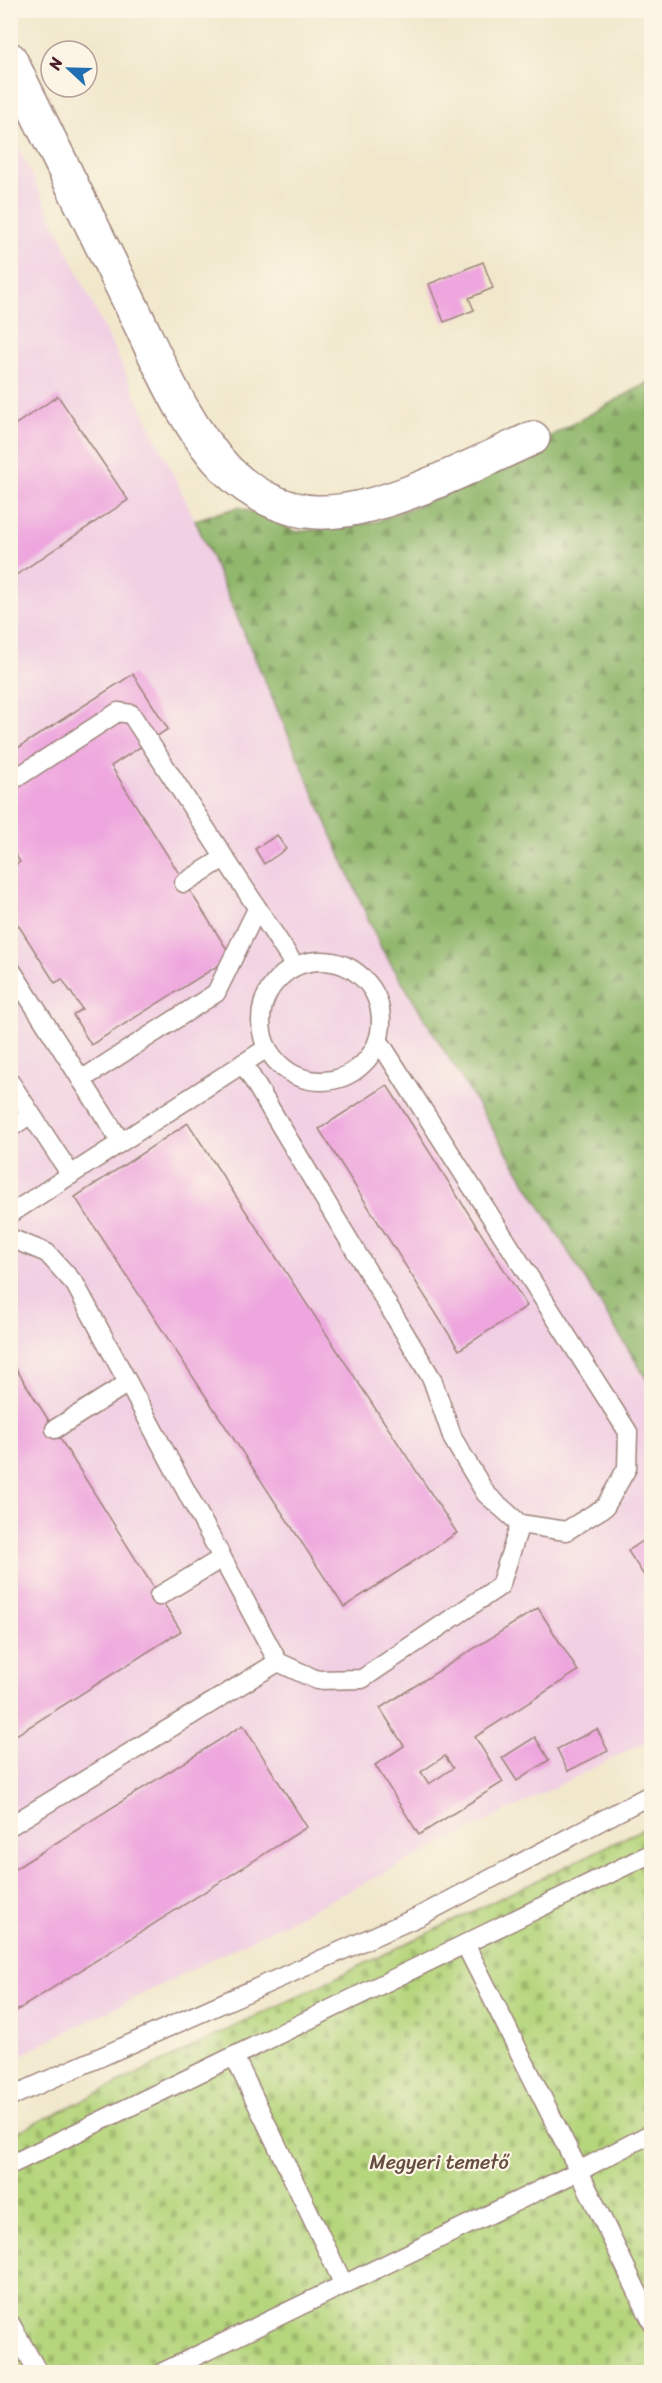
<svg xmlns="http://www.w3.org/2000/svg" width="662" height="2383" viewBox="0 0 662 2383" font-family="Sriracha,sans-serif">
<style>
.built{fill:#f1d0e3}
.forest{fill:url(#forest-firs);stroke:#6d6b4c;stroke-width:1.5}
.cemetery{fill:url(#cemetery-stones);stroke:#807a54;stroke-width:1.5}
.building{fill:#eea7de;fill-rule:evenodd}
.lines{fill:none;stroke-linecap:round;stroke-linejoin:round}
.lane-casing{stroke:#9e847c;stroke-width:21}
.street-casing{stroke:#9e847c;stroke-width:36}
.lane{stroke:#fff;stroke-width:18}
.street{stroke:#fff;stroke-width:33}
.labels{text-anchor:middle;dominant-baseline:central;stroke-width:4.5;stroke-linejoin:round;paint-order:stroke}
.park-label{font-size:20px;fill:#654d40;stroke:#fcf5e5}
</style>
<defs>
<pattern id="forest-firs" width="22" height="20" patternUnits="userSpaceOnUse" patternTransform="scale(1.5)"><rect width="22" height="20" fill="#90b76c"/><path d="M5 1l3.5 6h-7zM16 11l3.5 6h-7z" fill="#789459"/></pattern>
<pattern id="cemetery-stones" width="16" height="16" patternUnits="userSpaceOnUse" patternTransform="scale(1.5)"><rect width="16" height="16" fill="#b6d67d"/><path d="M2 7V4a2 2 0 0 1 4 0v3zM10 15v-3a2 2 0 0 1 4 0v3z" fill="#9eb76c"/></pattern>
</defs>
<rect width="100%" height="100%" fill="#fcf5e5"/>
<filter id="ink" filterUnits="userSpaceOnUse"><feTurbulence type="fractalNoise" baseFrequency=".0167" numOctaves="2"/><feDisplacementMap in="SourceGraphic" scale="12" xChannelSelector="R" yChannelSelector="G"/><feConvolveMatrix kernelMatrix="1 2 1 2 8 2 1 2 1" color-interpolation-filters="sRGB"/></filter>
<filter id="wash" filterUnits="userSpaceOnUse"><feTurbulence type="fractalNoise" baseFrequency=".008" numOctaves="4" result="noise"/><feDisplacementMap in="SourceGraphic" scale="24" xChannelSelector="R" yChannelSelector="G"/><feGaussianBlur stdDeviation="1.35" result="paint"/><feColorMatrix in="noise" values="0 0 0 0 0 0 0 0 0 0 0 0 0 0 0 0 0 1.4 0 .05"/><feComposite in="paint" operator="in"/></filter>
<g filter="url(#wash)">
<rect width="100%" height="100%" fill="#f1e8cc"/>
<path class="built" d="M 10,129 L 195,520 L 380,946 L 652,1386 L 651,1739 L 11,2060 Z"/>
<path class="forest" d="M 651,381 L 651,1386 L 380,946 L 195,520 L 239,507 L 297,532 L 375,522 L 439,497 Z"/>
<path class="cemetery" d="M 651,1825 L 651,2372 L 11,2372 L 11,2135 Z"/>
<g id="blocks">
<g class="building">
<path d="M 483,262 L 493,288 L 469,298 L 474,310 L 444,322 L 429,284 Z"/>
<path d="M 58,396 L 128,500 L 10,579 L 10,428 Z"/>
<path d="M 133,674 L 168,729 L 111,766 L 228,951 L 227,960 L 91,1045 L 73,1015 L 82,1009 L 62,979 L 55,983 L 10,912 L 10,868 L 20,862 L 10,846 L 10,753 Z"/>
<path d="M 277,835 L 286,849 L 264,864 L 255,849 Z"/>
<path d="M 387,1085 L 527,1306 L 459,1350 L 319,1129 Z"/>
<path d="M 188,1123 L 457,1533 L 344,1607 L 75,1197 Z"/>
<path d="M 10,1359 L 181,1631 L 10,1739 Z"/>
<path d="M 652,1535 L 652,1588 L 628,1551 Z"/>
<path d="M 538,1608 L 578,1671 L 475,1737 L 503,1782 L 419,1835 L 375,1765 L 404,1746 L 380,1708 ZM 445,1756 L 453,1768 L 429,1784 L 421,1772 Z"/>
<path d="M 243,1725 L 307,1827 L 10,2015 L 10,1872 Z"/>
<path d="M 597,1729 L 608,1751 L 568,1771 L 557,1749 Z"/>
<path d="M 535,1737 L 549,1760 L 517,1781 L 502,1758 Z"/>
</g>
</g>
</g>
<g filter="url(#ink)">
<use href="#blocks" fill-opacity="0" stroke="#9e847c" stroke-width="1.5"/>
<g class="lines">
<defs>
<g id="lane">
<path d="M 10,782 L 118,712 L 131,714 L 295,966"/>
<path d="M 184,883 L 224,858"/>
<circle cx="321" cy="1021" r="60"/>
<path d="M 10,968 L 121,1142"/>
<path d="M 243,1063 L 432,1379 L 453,1439 L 486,1494 L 520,1524 L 566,1531 L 605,1507 L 627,1468 L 628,1432 L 379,1041"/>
<path d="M 81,1080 L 216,993 L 257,909"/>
<path d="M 10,1082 L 71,1175"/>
<path d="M 10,1128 L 31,1114"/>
<path d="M 10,1214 L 267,1048"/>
<path d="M 10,1238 L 47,1253 L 75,1284 L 278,1662 L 317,1680 L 362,1679 L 500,1586 L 520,1524"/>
<path d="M 55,1429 L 128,1383"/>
<path d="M 159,1596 L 222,1558"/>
<path d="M 10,1826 L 278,1662"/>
<path d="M 465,1944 L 579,2171 L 652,2322"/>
<path d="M 234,2056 L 344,2285"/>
<path d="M 10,2097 L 420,1916 L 652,1794"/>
<path d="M 10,2165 L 652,1853"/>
<path d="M 10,2323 L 38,2372"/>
<path d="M 163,2372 L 579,2171 L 652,2133"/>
</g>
<path id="street" d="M 10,59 C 50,140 90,222 130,303 C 158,360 183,425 228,471 C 250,493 284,511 316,512 C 380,515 474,464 533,438"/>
</defs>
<use href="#lane" class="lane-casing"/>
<use href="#street" class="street-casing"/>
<use href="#lane" class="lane"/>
<use href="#street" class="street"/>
</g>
</g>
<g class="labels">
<g class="park-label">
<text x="439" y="2162">Megyeri temető</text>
</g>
</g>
<rect width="662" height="2383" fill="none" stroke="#fcf5e5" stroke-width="36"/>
<g transform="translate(69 69) rotate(292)"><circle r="28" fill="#fcf5e5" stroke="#b59f9b" stroke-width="1.5"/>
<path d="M0-4.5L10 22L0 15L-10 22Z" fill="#1f6fb2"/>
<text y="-9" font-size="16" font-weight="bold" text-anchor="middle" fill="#4a1f2b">N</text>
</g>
</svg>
